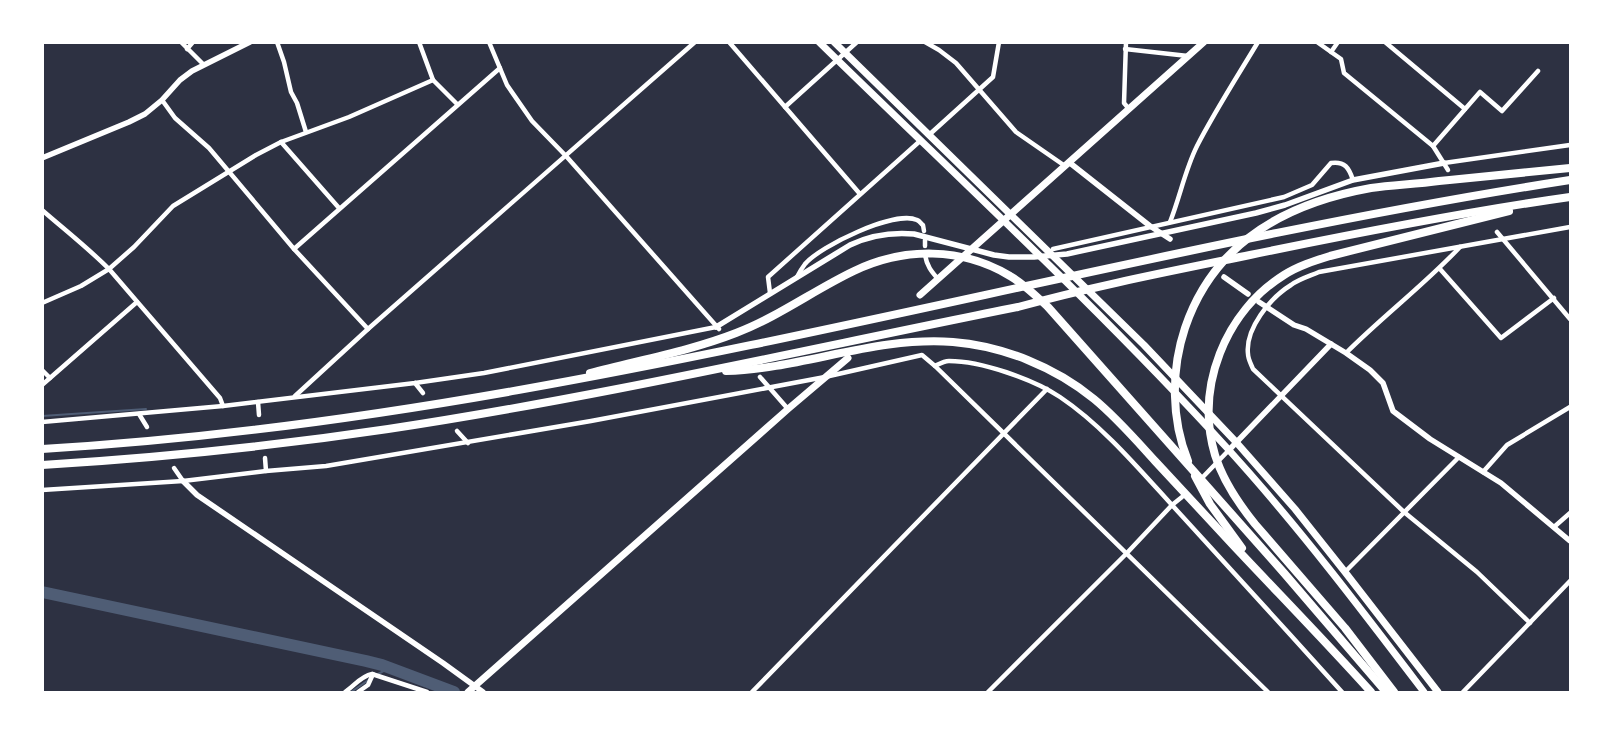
<svg xmlns="http://www.w3.org/2000/svg" width="1613" height="735" viewBox="0 0 1613 735" font-family="Overpass,sans-serif">
<style>
.lines{fill:none;stroke-linecap:round;stroke-linejoin:round}
.stream{stroke:#4f5d75;stroke-width:2}
.river{stroke:#4f5d75;stroke-width:12}
.minor{stroke:#fff;stroke-width:4.5}
.tertiary{stroke:#fff;stroke-width:5.5}
.primary{stroke:#fff;stroke-width:7}
.motorway{stroke:#fff;stroke-width:8}
</style>
<rect width="100%" height="100%" fill="#2d3142"/>
<g class="lines">
<g class="stream">
<path d="M 42,416 L 146,409"/>
<path d="M 378,674 L 389,668"/>
<path d="M 351,692 L 370,679"/>
</g>
<path class="river" d="M 42,592 L 366,661 L 382,665 L 454,692"/>
<g class="minor">
<path d="M 181,42 L 203,64"/>
<path d="M 277,42 L 284,62 L 291,92 L 297,103 L 306,132"/>
<path d="M 419,42 L 433,80 L 457,104"/>
<path d="M 489,42 L 507,85 L 532,121 L 566,156 L 719,329"/>
<path d="M 729,42 L 860,194"/>
<path d="M 925,42 L 939,50 L 956,63 L 1016,132 L 1065,166"/>
<path d="M 1126,42 L 1124,103 L 1129,109"/>
<path d="M 1317,42 L 1341,59 L 1344,73 L 1433,146 L 1448,170"/>
<path d="M 1385,42 L 1465,109"/>
<path d="M 187,49 L 193,42"/>
<path d="M 1125,49 L 1188,56"/>
<path d="M 1331,52 L 1338,42"/>
<path d="M 162,100 L 175,118 L 209,148 L 294,249 L 368,329"/>
<path d="M 785,107 L 857,42"/>
<path d="M 930,134 L 993,77 L 999,42"/>
<path d="M 281,142 L 339,208"/>
<path d="M 1433,146 L 1480,92 L 1502,111 L 1538,71"/>
<path d="M 1444,163 L 1570,145"/>
<path d="M 42,210 C 65,230 88,248 109,269 L 220,398 L 223,406"/>
<path d="M 1170,222 C 1180,197 1185,170 1197,146 C 1215,111 1237,77 1258,42"/>
<path d="M 1497,232 L 1570,319"/>
<path d="M 925,240 L 925,246"/>
<path d="M 294,249 L 500,68"/>
<path d="M 1053,249 L 1284,197 L 1312,185 L 1331,163 C 1345,161 1349,168 1353,180"/>
<path d="M 925,255 C 927,266 931,271 938,279"/>
<path d="M 1440,269 L 1501,338 L 1554,298"/>
<path d="M 797,277 C 799,273 802,268 805,264 C 820,246 895,210 917,220 C 920,221 921,224 923,225 L 924,231"/>
<path d="M 770,293 L 768,277 L 920,141"/>
<path d="M 42,303 L 81,286 L 109,269 L 134,247 L 173,206 L 256,155 L 281,142 L 349,117 L 433,80"/>
<path d="M 1346,353 C 1383,316 1424,285 1460,247"/>
<path d="M 935,366 C 939,364 944,361 949,361 C 981,361 1033,379 1060,397 C 1106,428 1144,475 1182,516 C 1235,574 1289,633 1342,692"/>
<path d="M 42,370 L 50,378"/>
<path d="M 760,377 L 788,409"/>
<path d="M 415,383 L 423,393"/>
<path d="M 42,385 L 137,302"/>
<path d="M 295,396 L 368,329 L 695,42"/>
<path d="M 258,402 L 259,415"/>
<path d="M 139,414 L 147,427"/>
<path d="M 42,422 L 223,406 L 415,383 L 484,373 L 716,327"/>
<path d="M 457,431 L 468,443"/>
<path d="M 265,458 L 266,471"/>
<path d="M 174,468 L 183,481"/>
<path d="M 1483,472 L 1507,445 L 1570,407"/>
<path d="M 1200,480 L 1229,450"/>
<path d="M 42,490 L 183,481 L 266,471 L 326,466 L 591,421 L 825,377 L 922,355 L 935,366 L 1268,692"/>
<path d="M 1554,527 L 1570,513"/>
<path d="M 1345,572 L 1459,457"/>
<path d="M 1530,623 L 1477,572 L 1404,512 L 1253,369 C 1251,364 1248,359 1248,354 C 1245,329 1270,298 1291,285 C 1299,279 1310,276 1319,272 L 1570,227"/>
<path d="M 345,692 C 354,686 361,676 372,674 L 427,692"/>
<path d="M 358,692 L 368,685 L 373,674"/>
<path d="M 752,692 L 1047,389"/>
<path d="M 988,692 L 1126,554 L 1172,505 L 1182,497"/>
<path d="M 1463,692 L 1570,581"/>
</g>
<g class="tertiary">
<path d="M 42,158 L 129,122 L 145,114 L 162,100 L 180,80 L 192,71 L 250,42"/>
<path d="M 1070,163 L 1150,226 L 1170,239"/>
<path d="M 1224,277 L 1248,294"/>
<path d="M 1259,302 L 1294,325 L 1306,329 L 1346,353 L 1370,370 L 1383,383 L 1393,411 L 1430,439 L 1501,483 L 1570,541"/>
<path d="M 716,327 L 850,245 C 871,235 891,232 914,234 L 994,255 L 1009,257 L 1034,257 L 1067,254 L 1256,213 L 1285,205 L 1353,180 L 1444,163"/>
<path d="M 1229,450 L 1331,344"/>
<path d="M 183,481 L 197,495 L 443,663 L 483,692"/>
</g>
<g class="primary">
<path d="M 819,42 C 957,177 1098,307 1228,449 C 1298,526 1361,609 1424,692"/>
<path d="M 834,42 L 1144,345 L 1236,442 L 1295,509 L 1345,572 L 1438,692"/>
<path d="M 920,295 L 1204,42"/>
<path d="M 468,692 L 788,409 L 848,358"/>
</g>
<g class="motorway">
<path d="M 726,371 C 802,369 875,336 953,342 C 1003,346 1055,367 1094,399 C 1116,417 1135,439 1155,461 C 1181,489 1207,517 1233,545 C 1279,594 1326,642 1371,692"/>
<path d="M 590,373 C 639,360 690,351 736,333 C 778,317 814,290 854,271 C 904,247 962,247 1010,276 C 1024,284 1036,296 1048,307 L 1284,573 L 1386,692"/>
<path d="M 42,449 C 561,419 1059,259 1570,180"/>
<path d="M 1188,461 C 1171,419 1171,370 1185,328 C 1214,242 1287,203 1371,188 C 1394,185 1417,184 1439,181 C 1483,177 1527,172 1570,168"/>
<path d="M 42,465 C 158,458 274,446 388,429 C 600,397 808,349 1018,307 C 1094,286 1172,271 1250,255 C 1357,233 1463,212 1570,197"/>
<path d="M 1195,476 L 1210,504 L 1242,548"/>
<path d="M 1394,692 L 1345,628 L 1255,524 C 1238,503 1223,481 1215,455 C 1195,387 1225,312 1284,275 C 1298,266 1314,261 1330,256 L 1509,211"/>
</g>
</g>
<rect width="1613" height="735" fill="none" stroke="#ffffff" stroke-width="88"/>
</svg>
